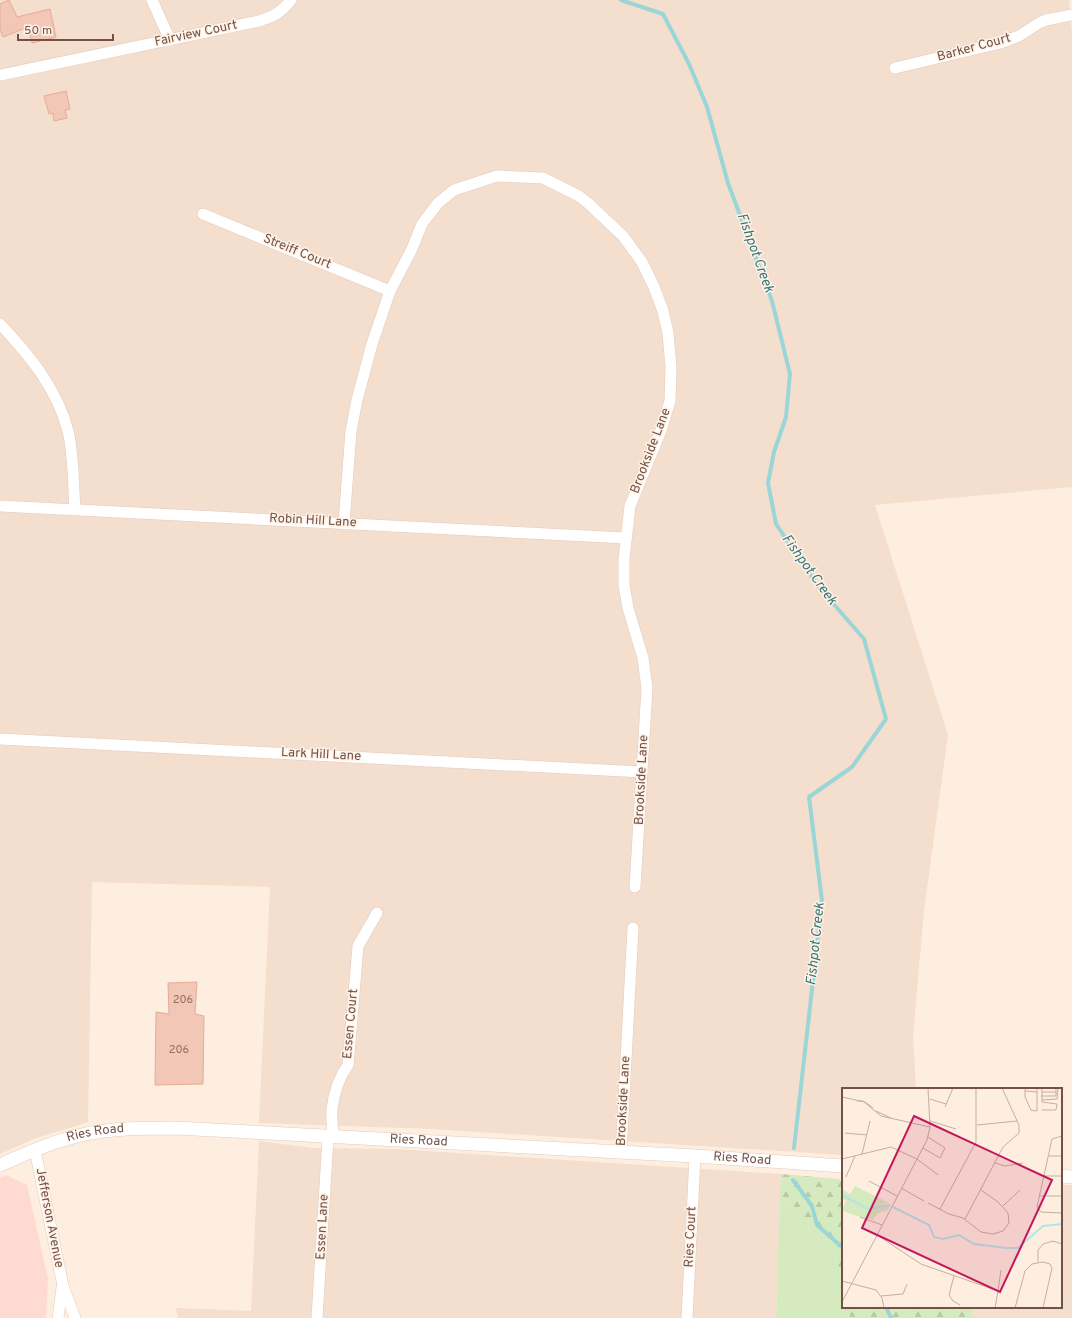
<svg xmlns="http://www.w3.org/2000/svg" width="1072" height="1318" viewBox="0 0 1072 1318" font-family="Overpass,sans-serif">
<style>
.residential{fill:#f4decd}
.commercial{fill:#fedad2}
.grass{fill:#d5eabe}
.forest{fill:url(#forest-firs)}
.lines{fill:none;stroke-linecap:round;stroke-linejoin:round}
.stream{stroke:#9ad6d8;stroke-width:4}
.building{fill:#f3c7b6;stroke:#e6ab96}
.minor-casing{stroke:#e3cbbe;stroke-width:12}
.tertiary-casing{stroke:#e3cbbe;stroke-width:14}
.minor{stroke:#fff;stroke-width:11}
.tertiary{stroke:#fff;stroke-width:13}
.labels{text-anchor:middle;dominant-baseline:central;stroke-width:3;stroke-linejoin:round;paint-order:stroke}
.number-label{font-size:11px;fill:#936e62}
.street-label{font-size:13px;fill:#735146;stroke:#fff2e6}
.water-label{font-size:14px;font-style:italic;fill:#3a767a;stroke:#fff2e6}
.inset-river{fill:none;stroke:#b4e5e6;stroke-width:2}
.inset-road{fill:none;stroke:#c6afa2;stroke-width:1}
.view{fill:#c2185b;fill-opacity:0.15;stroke:#c2185b;stroke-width:2}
.inset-edge{fill:none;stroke:#735146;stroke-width:2}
</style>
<defs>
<pattern id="forest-firs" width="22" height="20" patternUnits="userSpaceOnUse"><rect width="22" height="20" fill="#d5eabe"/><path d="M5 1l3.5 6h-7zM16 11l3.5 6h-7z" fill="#bacaa5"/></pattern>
</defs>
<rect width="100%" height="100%" fill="#fdeedf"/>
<g class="residential">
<path d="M 0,0 L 1069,0 L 1072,33 L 1072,487 L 875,505 L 948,735 L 924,910 L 913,1036 L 916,1089 L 843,1089 L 843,1155 L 433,1129 L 259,1123 L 270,887 L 92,882 L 88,1122 L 34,1139 L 0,1154 Z"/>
<path d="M 259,1141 L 312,1148 L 396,1149 L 781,1174 L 776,1318 L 178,1318 L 176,1308 L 251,1311 Z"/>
<path d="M 1061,1185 L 1072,1185 L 1072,1318 L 973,1318 L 972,1307 L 1061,1307 Z"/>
</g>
<path class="commercial" d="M 6,1175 L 27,1185 L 48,1279 L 46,1318 L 0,1318 L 0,1178 Z"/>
<path class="grass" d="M 780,1194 L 802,1225 L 831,1249 L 843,1276 L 843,1307 L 850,1307 L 850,1318 L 776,1318 Z"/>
<g class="forest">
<path d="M 781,1174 L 839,1179 L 843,1183 L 843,1276 L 831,1249 L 802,1225 L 780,1194 Z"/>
<path d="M 850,1307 L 972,1307 L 973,1318 L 850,1318 Z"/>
</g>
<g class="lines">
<g class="stream">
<path d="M 621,0 L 663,14 L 689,64 L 707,107 L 728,183 L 772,301 L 790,374 L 786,417 L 774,452 L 768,483 L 776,524 L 818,586 L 864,639 L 886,719 L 852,767 L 809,797 L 822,901 L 794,1148"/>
<path d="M 793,1180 L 812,1206 L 817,1225 L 843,1248"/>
<path d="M 886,1307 L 891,1318"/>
</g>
</g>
<g class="building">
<path d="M 9,0 L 17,17 L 50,9 L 56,37 L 32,43 L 28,27 L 3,37 L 0,30 L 0,4 Z"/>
<path d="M 66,91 L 70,109 L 65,110 L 67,118 L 54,121 L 53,113 L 49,114 L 44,96 Z"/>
<path d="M 197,982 L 195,1014 L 204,1016 L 203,1084 L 155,1085 L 156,1012 L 169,1014 L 168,983 Z"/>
</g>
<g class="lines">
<defs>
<g id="minor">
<path d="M 152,0 L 170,40"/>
<path d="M 895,68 L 1000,43 L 1019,36 L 1039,23 L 1046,20 L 1072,15"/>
<path d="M 0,75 L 259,21 C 274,16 281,13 291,0"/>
<path d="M 203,214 L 390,291"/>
<path d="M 0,324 C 29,355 57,388 68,431 C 74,456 73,483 75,509"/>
<path d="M 0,506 L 626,538"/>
<path d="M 344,523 L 351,431 L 357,400 L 372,344 L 390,291 L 411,251 L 422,224 L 438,203 L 454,190 L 497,176 L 543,178 L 579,196 L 589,204 L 623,236 L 642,262 L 654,287 L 663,311 L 668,333 L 671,367 L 670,401 L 660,433 L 630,506 L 624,559 L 624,585 L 628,608 L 643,658 L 647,688 L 635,887"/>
<path d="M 0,739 L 642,772"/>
<path d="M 333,1137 C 333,1128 331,1118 332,1109 C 334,1093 339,1077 348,1065 L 358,946 L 377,913"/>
<path d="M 35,1150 L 63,1286 L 75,1318"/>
<path d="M 621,1153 L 633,928"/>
<path d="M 58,1318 L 62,1288"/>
<path d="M 317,1318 L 328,1137"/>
<path d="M 687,1318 L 695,1156"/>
</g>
<g id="tertiary">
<path id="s1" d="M 0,1165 C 21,1156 41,1146 63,1140 C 99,1128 138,1128 176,1128 L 695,1156 L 843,1166"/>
<path d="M 1061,1176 L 1072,1177"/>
</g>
</defs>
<use href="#minor" class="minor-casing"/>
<use href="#tertiary" class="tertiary-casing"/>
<use href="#minor" class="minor"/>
<use href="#tertiary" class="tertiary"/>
</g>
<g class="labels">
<g class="number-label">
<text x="183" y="1000">206</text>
<text x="179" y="1050">206</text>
</g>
<g class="street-label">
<text transform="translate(196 34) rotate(-12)">Fairview Court</text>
<text transform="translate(974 48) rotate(-15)">Barker Court</text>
<text transform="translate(297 252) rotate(22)">Streiff Court</text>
<text transform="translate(651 451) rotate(-69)">Brookside Lane</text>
<text transform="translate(313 521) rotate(3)">Robin Hill Lane</text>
<text transform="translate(321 755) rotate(3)">Lark Hill Lane</text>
<text transform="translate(642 780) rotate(-87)">Brookside Lane</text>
<text transform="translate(351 1024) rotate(-85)">Essen Court</text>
<text transform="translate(624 1101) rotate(-87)">Brookside Lane</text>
<text stroke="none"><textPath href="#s1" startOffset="101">Ries Road</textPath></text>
<text stroke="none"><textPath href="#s1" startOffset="425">Ries Road</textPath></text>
<text stroke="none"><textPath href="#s1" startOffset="749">Ries Road</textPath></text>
<text transform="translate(49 1218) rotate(79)">Jefferson Avenue</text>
<text transform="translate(323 1227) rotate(-87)">Essen Lane</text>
<text transform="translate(691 1237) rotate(-87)">Ries Court</text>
</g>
<g class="water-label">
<text transform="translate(755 253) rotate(70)">Fishpot Creek</text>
<text transform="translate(809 570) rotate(54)">Fishpot Creek</text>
<text transform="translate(816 944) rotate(-84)">Fishpot Creek</text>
</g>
</g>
<g transform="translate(842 1088)">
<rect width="220" height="220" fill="#fdeedf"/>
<path d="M 13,98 L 47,115 L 33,118 L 22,112 L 11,102 Z" fill="#d5eabe"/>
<path d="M 0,101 L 8,106 L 11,102 L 33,118 L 49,116 L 46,122 L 36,125 L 31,132 L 8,126 L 0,122 L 4,113 L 0,110 Z" fill="#d5eabe"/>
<path class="inset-river" d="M 0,107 L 26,121 L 48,117M 51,119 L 87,137 L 92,149 L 101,151 L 117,147 L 132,156 L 164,160 L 176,160 L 201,138 L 220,136"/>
<path class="inset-road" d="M 183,0 L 183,9 L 189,22 L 195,23 L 195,0M 200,0 L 200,14 L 215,16 L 214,22 L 200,22M 183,3 L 195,4M 200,4 L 214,4M 199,8 L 214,8 L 214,0M 0,9 L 23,14 L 31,20M 88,11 L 104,16M 200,12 L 215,11 L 216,0M 15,13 L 21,13 L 39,28 L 88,39M 103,19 L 111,0M 34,23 L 49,30M 88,33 L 114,41M 135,37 L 175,33M 3,45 L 25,47M 220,48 L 210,51 L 195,119 L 199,124 L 220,125M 81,60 L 98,70 L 103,60 L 86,49M 20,66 L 28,33M 207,68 L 220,68M 0,71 L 49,59 L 75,71M 75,71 L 96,87M 153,75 L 163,78 L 181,75M 202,88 L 220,88M 4,89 L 13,68M 27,93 L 55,108M 59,100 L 82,113M 197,108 L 220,108M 86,115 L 107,126 L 121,130 L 139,144 L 151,146 L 161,143 L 167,135 L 166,125 L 156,114 L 139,102M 161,118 L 178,102M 98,121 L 134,54 L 134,0M 18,129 L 40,137M 123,131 L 161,59 L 177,45 L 177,37 L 160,0M 35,147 L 79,176 L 156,203 L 153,220M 196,174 L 196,162 L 201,156 L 211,153 L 220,156M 112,188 L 107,207 L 111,213 L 118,217M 0,193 L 34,202 L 40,210 L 42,220M 156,203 L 159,182M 39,208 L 61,206 L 65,196M 0,214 L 85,52 L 88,39 L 86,0M 173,220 L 183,183 L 190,176 L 201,174 L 208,176 L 210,180 L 201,220"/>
<path class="view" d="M 72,28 L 210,92 L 158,204 L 20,140 Z"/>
<rect width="220" height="220" class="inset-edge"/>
</g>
<path d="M18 34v6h95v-6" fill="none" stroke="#735146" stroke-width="2"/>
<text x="24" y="34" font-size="12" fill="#735146" stroke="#fff2e6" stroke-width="3" paint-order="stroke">50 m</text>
</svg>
